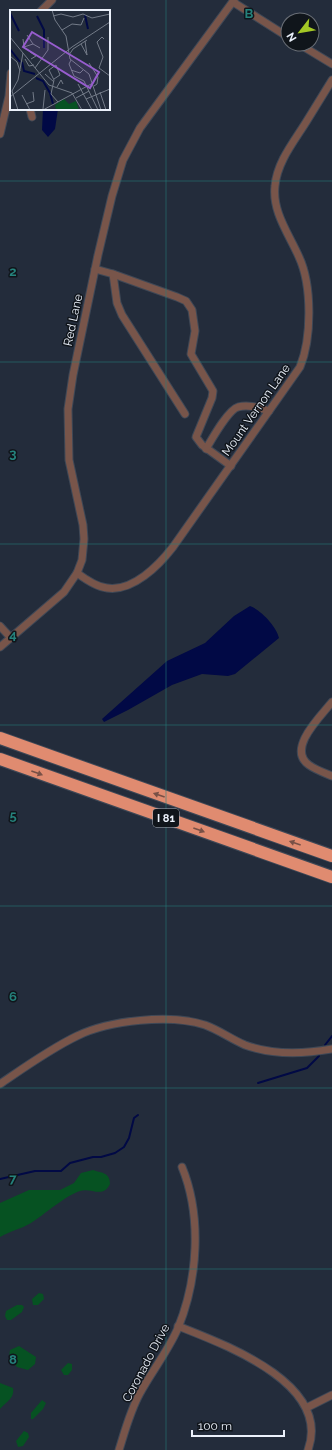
<svg xmlns="http://www.w3.org/2000/svg" width="332" height="1450" viewBox="0 0 332 1450" font-family="Raleway,sans-serif">
<style>
.green{fill:#065222}
.water{fill:#010945}
.lines{fill:none;stroke-linecap:round;stroke-linejoin:round}
.stream{stroke:#010945;stroke-width:2}
.street-casing{stroke:#3f4856;stroke-width:9}
.highway-casing{stroke:#3f4856;stroke-width:14}
.street{stroke:#78554a;stroke-width:7}
.highway{stroke:#e08b70;stroke-width:12}
.oneway{fill:#785046}
.grid{fill:none;stroke:#25827c;stroke-width:1;stroke-opacity:0.55}
.labels{text-anchor:middle;dominant-baseline:central;stroke-width:3;stroke-linejoin:round;paint-order:stroke}
.shield{fill:#10151b;stroke:#a9afb8;stroke-width:1}
.shield-label{font-size:11px;font-weight:bold;fill:#ebf1fb}
.street-label{font-size:12px;fill:#ebf1fb;stroke:#10151b}
.inset-river{fill:none;stroke:#010945;stroke-width:2}
.inset-road{fill:none;stroke:#737b88;stroke-width:1}
.view{fill:#975dce;fill-opacity:0.15;stroke:#975dce;stroke-width:2}
.inset-edge{fill:none;stroke:#ebf1fb;stroke-width:2}
.grid-label{font-size:13px;text-anchor:middle;font-weight:bold;fill:#25827c;stroke:#10151b;stroke-width:3;stroke-linejoin:round;paint-order:stroke}
</style>
<rect width="100%" height="100%" fill="#232c3b"/>
<g class="green">
<path d="M 93,1170 C 101,1173 110,1172 110,1184 C 103,1199 91,1187 80,1191 C 65,1196 45,1214 31,1223 C 21,1229 10,1231 0,1237 L 0,1203 L 29,1190 L 60,1190 L 74,1183 L 81,1173 Z"/>
<path d="M 39,1293 L 43,1294 L 44,1299 L 38,1305 L 33,1305 L 32,1299 Z"/>
<path d="M 17,1305 L 22,1305 L 24,1307 L 22,1312 L 11,1320 L 7,1320 L 5,1316 L 6,1311 Z"/>
<path d="M 19,1346 L 36,1357 L 35,1364 L 28,1370 L 17,1367 L 9,1357 L 10,1350 Z"/>
<path d="M 68,1363 L 72,1364 L 72,1370 L 68,1375 L 64,1375 L 61,1370 Z"/>
<path d="M 0,1383 L 13,1388 C 15,1398 6,1402 0,1409 Z"/>
<path d="M 42,1400 L 46,1403 L 43,1409 L 33,1419 L 31,1419 L 31,1413 Z"/>
<path d="M 24,1431 L 28,1433 L 29,1437 L 23,1446 L 18,1447 L 16,1441 Z"/>
</g>
<g class="water">
<path d="M 43,109 L 58,109 L 55,129 L 48,137 L 42,130 Z"/>
<path d="M 250,606 C 261,610 277,627 279,638 L 235,674 L 228,676 L 202,674 L 172,685 L 128,710 L 104,722 L 102,719 L 167,661 L 205,643 L 234,616 Z"/>
</g>
<g class="lines">
<g class="stream">
<path d="M 325,1045 L 332,1036"/>
<path d="M 258,1083 L 307,1068 L 319,1056"/>
<path d="M 0,1179 L 35,1171 L 61,1171 L 70,1163 L 93,1157 L 101,1157 L 115,1153 L 124,1147 L 129,1138 L 134,1118 L 138,1115"/>
</g>
<defs>
<g id="street">
<path d="M 233,2 L 288,37"/>
<path d="M 41,11 L 52,0"/>
<path d="M 299,44 L 332,64"/>
<path d="M 30,109 L 32,117"/>
<path d="M 0,134 L 9,96 L 11,73"/>
<path d="M 95,269 L 113,274 L 117,303 L 122,315 L 185,414"/>
<path d="M 113,274 L 177,297 L 186,301 L 192,310 L 195,331 L 191,354 L 213,391 L 212,398 L 196,437 L 202,445 L 231,466"/>
<path d="M 206,449 C 212,439 228,410 238,407 C 249,404 259,408 269,411"/>
<path d="M 77,573 C 85,579 97,587 107,588 C 133,592 159,565 173,547 L 300,367 C 312,338 312,285 299,257 C 289,234 272,212 275,186 C 277,161 296,139 308,119 C 316,106 324,93 332,80"/>
<path d="M 0,626 L 11,638"/>
<path d="M 0,647 L 64,592 L 77,573 L 82,560 L 84,539 L 83,525 L 69,460 L 68,409 L 73,375 L 98,255 L 112,196 L 123,160 L 140,128 L 234,0"/>
<path d="M 332,702 C 321,716 286,749 309,765 C 316,770 325,773 332,776"/>
<path d="M 0,1084 C 25,1067 50,1049 77,1036 C 110,1020 170,1014 205,1025 C 219,1030 231,1039 245,1045 C 272,1055 304,1054 332,1049"/>
<path d="M 178,1326 C 223,1344 332,1383 308,1450"/>
<path d="M 308,1407 L 332,1395"/>
<path d="M 119,1450 C 125,1431 130,1411 140,1393 C 152,1371 168,1351 178,1328 C 198,1279 202,1216 182,1167"/>
</g>
<g id="highway">
<path d="M 0,738 L 332,856"/>
<path d="M 0,759 L 332,877"/>
</g>
</defs>
<use href="#street" class="street-casing"/>
<use href="#highway" class="highway-casing"/>
<use href="#street" class="street"/>
<use href="#highway" class="highway"/>
</g>
<defs><path id="oneway-solid" d="M-6-.8H1V-3.2L6.5 0L1 3.2V.8H-6Z"/></defs>
<g class="oneway">
<use href="#oneway-solid" transform="translate(37 773) rotate(20)"/>
<use href="#oneway-solid" transform="translate(159 795) rotate(-161)"/>
<use href="#oneway-solid" transform="translate(199 830) rotate(20)"/>
<use href="#oneway-solid" transform="translate(295 843) rotate(-161)"/>
</g>
<path class="grid" d="M 166,0 L 166,1450M 0,181 L 332,181M 0,362 L 332,362M 0,544 L 332,544M 0,725 L 332,725M 0,906 L 332,906M 0,1088 L 332,1088M 0,1269 L 332,1269"/>
<g class="labels">
<rect class="shield" x="153" y="809" width="26" height="18" rx="3"/>
<g class="shield-label">
<text x="166" y="818">I 81</text>
</g>
<g class="street-label">
<text transform="translate(73 320) rotate(-78)">Red Lane</text>
<text transform="translate(256 410) rotate(-55)">Mount Vernon Lane</text>
<text transform="translate(146 1363) rotate(-62)">Coronado Drive</text>
</g>
</g>
<g transform="translate(10 10)">
<rect width="100" height="100" fill="#232c3b"/>
<path d="M 54,89 L 59,94 L 66,91 L 69,100 L 46,100 L 45,95 Z" fill="#065222"/>
<path class="inset-river" d="M 0,3 L 9,21M 75,5 L 78,19M 27,6 L 34,20 L 34,38M 0,39 L 10,52M 12,52 L 14,61 L 25,64M 26,68 L 33,71 L 40,83 L 43,94"/>
<path class="inset-road" d="M 42,0 L 45,10 L 56,26 L 60,49 L 79,64 L 91,100M 43,6 L 51,4 L 63,7 L 73,4 L 82,8 L 100,4M 52,20 L 62,14 L 71,15 L 74,8M 17,25 L 23,34 L 30,38M 0,27 L 39,75 L 62,83 L 72,100M 13,29 L 14,37 L 23,34M 94,29 L 92,27 L 87,32 L 93,47 L 89,58 L 100,66M 71,34 L 77,45 L 75,31M 20,42 L 26,46 L 21,49M 59,45 L 63,39 L 77,30M 0,46 L 7,52 L 10,61M 15,49 L 19,56 L 24,55M 61,50 L 59,54 L 64,66 L 74,71 L 88,100M 79,53 L 88,67 L 87,74 L 84,76M 25,58 L 38,40 L 38,27M 61,60 L 70,63 L 73,60M 35,64 L 44,72M 44,69 L 50,65 L 46,55 L 39,60 L 44,70 L 41,84 L 48,92M 68,74 L 82,100M 47,77 L 51,70 L 53,74M 90,82 L 96,100M 12,85 L 20,100M 0,87 L 62,37 L 100,12M 66,88 L 79,81M 76,89 L 100,79M 16,94 L 24,91 L 23,82M 33,99 L 35,80M 8,100 L 2,81 L 8,70 L 13,43M 33,100 L 83,73"/>
<path class="view" d="M 22,22 L 89,62 L 80,78 L 13,37 Z"/>
<rect width="100" height="100" class="inset-edge"/>
</g>
<g class="grid-label">
<text x="249" y="18">B</text>
<text x="13" y="276">2</text>
<text x="13" y="458">3</text>
<text x="13" y="639">4</text>
<text x="13" y="820">5</text>
<text x="13" y="1001">6</text>
<text x="13" y="1183">7</text>
<text x="13" y="1364">8</text>
</g>
<g transform="translate(300 32) rotate(239)"><circle r="19" fill="#10151b" stroke="#686d75"/>
<path d="M0-3L7 15L0 10L-7 15Z" fill="#a4c825"/>
<text y="-6" font-size="11" font-weight="bold" text-anchor="middle" fill="#ebf1fb">N</text>
</g>
<path d="M192 1430v6h92v-6" fill="none" stroke="#ebf1fb" stroke-width="2"/>
<text x="198" y="1430" font-size="12" fill="#ebf1fb" stroke="#10151b" stroke-width="3" paint-order="stroke">100 m</text>
</svg>
